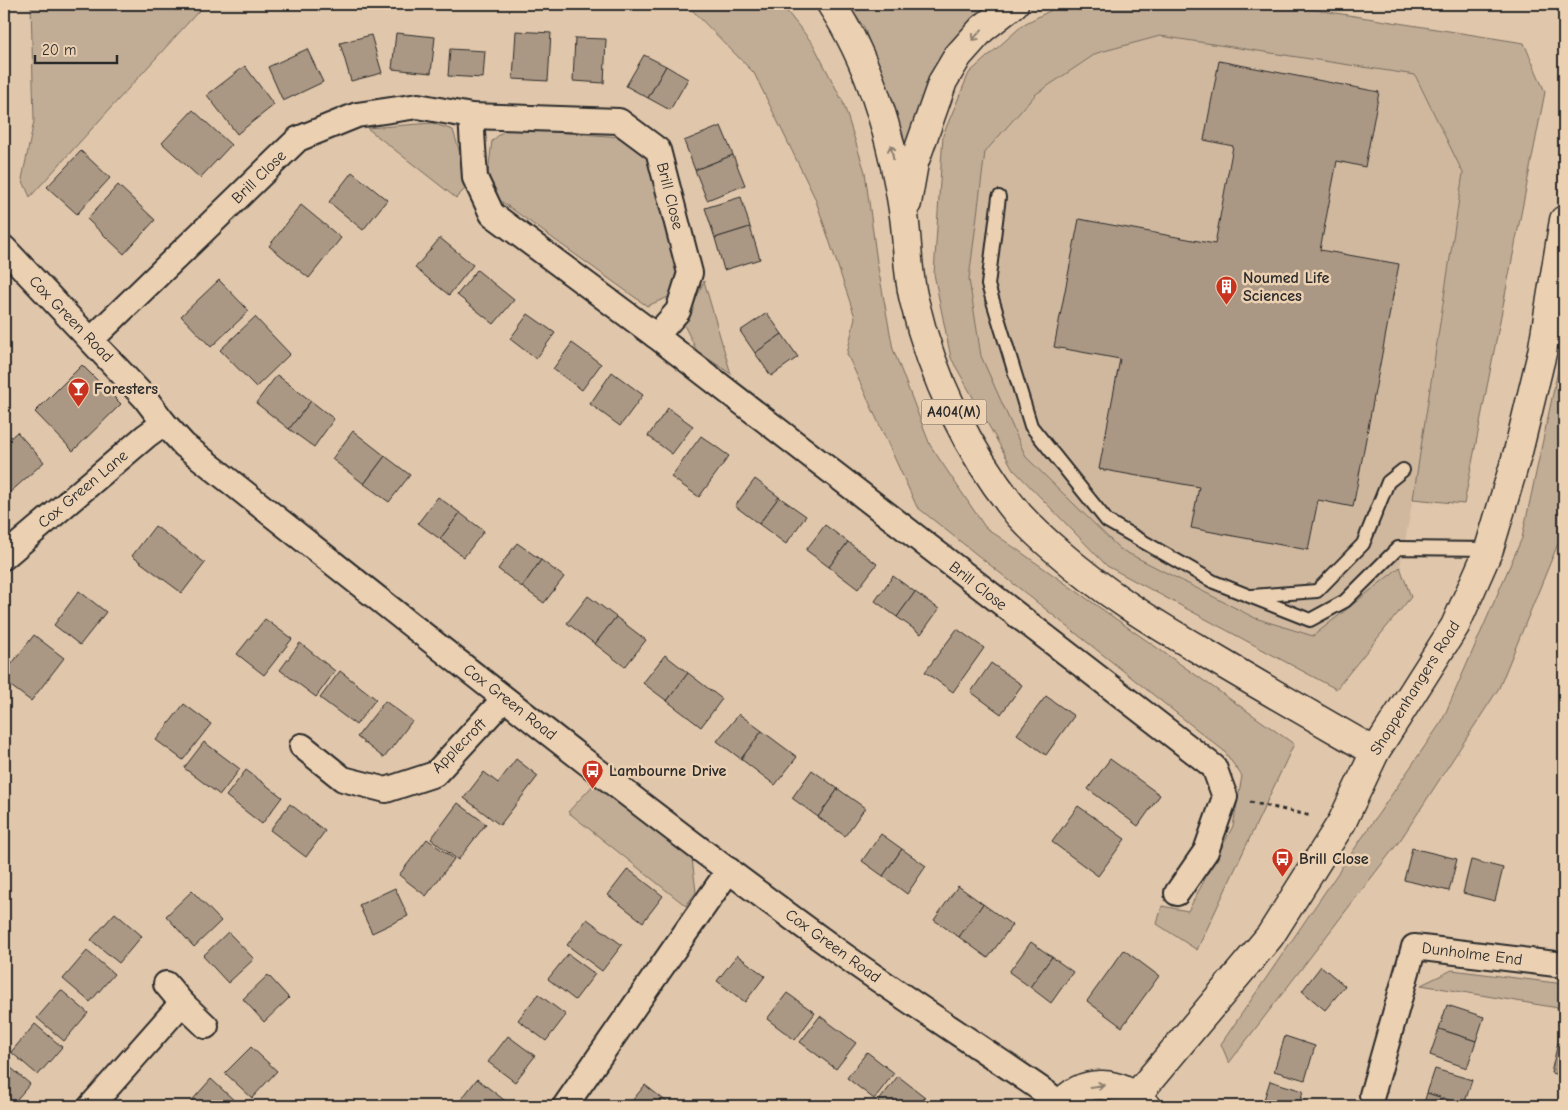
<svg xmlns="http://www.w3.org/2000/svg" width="1568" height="1110" viewBox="0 0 1568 1110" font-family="'Comic Neue',sans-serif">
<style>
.built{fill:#d0b89f}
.green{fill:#c1ac95;stroke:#766c60}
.building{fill:#ab9884;stroke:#2b2b2b}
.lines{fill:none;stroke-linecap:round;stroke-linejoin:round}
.lane-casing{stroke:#2b2b2b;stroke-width:16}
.street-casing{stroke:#2b2b2b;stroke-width:28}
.secondary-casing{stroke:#2b2b2b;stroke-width:31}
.highway-casing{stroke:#2b2b2b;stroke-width:31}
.path{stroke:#2b2b2b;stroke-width:3;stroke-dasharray:4 4;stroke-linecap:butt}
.lane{stroke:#ebd0b2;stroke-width:12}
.street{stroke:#ebd0b2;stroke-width:24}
.secondary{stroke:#ebd0b2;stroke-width:28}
.highway{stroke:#ebd0b2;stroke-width:28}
.oneway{stroke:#8b7e6e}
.labels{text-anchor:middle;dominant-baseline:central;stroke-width:5;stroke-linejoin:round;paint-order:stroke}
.shield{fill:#ebd0b2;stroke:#655c54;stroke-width:1}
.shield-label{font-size:15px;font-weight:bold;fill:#2b2b2b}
.street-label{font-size:16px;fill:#2b2b2b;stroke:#ebd0b2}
.poi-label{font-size:16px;font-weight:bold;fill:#2b2b2b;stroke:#ebd0b2;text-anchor:start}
</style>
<rect width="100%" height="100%" fill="#e0c6aa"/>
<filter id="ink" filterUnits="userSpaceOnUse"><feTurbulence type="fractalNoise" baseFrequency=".02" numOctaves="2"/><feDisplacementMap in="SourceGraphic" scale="10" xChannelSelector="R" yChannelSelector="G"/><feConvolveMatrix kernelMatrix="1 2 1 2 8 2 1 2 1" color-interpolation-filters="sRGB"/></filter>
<g filter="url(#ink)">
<path class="built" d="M 1160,36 L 1415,75 L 1463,173 L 1413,499 L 1400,567 L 1314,636 L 1255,618 L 1120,549 L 1026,457 L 982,359 L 969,279 L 985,152 L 1036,94 L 1097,53 Z"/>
<g class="green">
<path d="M 31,4 L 205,4 L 30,197 L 22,179 L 34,121 Z"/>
<path d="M 684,4 L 781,4 L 813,44 L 843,102 L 865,172 L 877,262 L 893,349 L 930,445 L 985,527 L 1294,744 L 1197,950 L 1157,924 L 1162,906 L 1188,911 L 1233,826 L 1242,776 L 1224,751 L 917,507 L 847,354 L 855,317 L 815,198 L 754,73 L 688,6 Z"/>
<path d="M 847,4 L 997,4 L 913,151 L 900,153 L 886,91 L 864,27 Z"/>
<path d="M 1063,4 L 1279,4 L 1524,43 L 1545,92 L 1464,504 L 1413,499 L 1463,173 L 1415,75 L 1160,36 L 1097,53 L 1036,94 L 985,152 L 969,279 L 981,356 L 1026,457 L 1120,549 L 1255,618 L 1313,636 L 1400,567 L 1411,597 L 1336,689 L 1107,566 L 1013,469 L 951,358 L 934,274 L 943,135 L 969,73 L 1024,24 Z"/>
<path d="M 432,123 L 453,130 L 459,150 L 465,189 L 456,198 L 367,128 Z"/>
<path d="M 507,128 L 620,137 L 643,151 L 654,172 L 679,277 L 671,296 L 647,306 L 498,199 L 488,173 L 492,141 Z"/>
<path d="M 704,281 L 731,374 L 697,351 L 684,325 Z"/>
<path d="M 1564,342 L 1564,529 L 1499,688 L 1401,839 L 1229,1063 L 1221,1044 L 1442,721 L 1522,538 Z"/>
<path d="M 597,781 L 691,850 L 696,892 L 686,906 L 568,812 Z"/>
<path d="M 1452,970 L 1564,984 L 1564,1009 L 1421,985 Z"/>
</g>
<g class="building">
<path d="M 516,31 L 551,33 L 548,81 L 513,79 Z"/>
<path d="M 396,33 L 435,37 L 431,73 L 392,69 Z"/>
<path d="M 371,35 L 382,73 L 351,81 L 340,43 Z"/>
<path d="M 575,38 L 606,39 L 604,83 L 573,81 Z"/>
<path d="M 307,49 L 323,82 L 283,101 L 268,67 Z"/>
<path d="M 450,49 L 485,51 L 483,78 L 448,76 Z"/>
<path d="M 644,55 L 666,66 L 648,98 L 626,86 Z"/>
<path d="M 1219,61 L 1379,92 L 1365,167 L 1337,161 L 1320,250 L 1399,264 L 1353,507 L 1318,500 L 1308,550 L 1191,528 L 1199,487 L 1099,469 L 1120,359 L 1054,347 L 1079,219 L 1215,244 L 1233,146 L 1204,140 Z"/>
<path d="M 245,66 L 274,105 L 237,134 L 207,95 Z"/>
<path d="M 666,66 L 688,79 L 670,110 L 648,98 Z"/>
<path d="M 193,110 L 231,145 L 200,178 L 162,143 Z"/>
<path d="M 721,126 L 733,155 L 695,170 L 684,141 Z"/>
<path d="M 81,151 L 110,178 L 77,214 L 47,187 Z"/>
<path d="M 733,155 L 745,185 L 707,200 L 695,170 Z"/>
<path d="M 352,172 L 387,200 L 363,230 L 329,202 Z"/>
<path d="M 118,185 L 155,220 L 124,254 L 87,219 Z"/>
<path d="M 741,197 L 750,227 L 715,238 L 705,208 Z"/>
<path d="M 301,205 L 341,238 L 309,278 L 269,246 Z"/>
<path d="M 750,227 L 760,259 L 724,270 L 715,238 Z"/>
<path d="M 440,238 L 473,265 L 449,295 L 415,268 Z"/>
<path d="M 477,270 L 514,300 L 494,324 L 457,295 Z"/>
<path d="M 219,280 L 249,311 L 211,347 L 181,316 Z"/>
<path d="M 767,313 L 782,334 L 755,353 L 740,331 Z"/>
<path d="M 528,314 L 555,333 L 536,359 L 510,339 Z"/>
<path d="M 255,317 L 290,354 L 256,387 L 220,350 Z"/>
<path d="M 782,334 L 798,357 L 771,376 L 755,353 Z"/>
<path d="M 572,343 L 601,364 L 582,390 L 553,369 Z"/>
<path d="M 82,365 L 121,404 L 73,451 L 35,412 Z"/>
<path d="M 612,372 L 643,395 L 620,426 L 590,404 Z"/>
<path d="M 277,375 L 311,401 L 289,429 L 256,403 Z"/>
<path d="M 311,401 L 334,419 L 314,447 L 289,429 Z"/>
<path d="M 668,408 L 693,426 L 672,454 L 648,436 Z"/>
<path d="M 353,431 L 385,456 L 364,484 L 332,459 Z"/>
<path d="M 17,432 L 44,462 L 7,495 L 4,491 L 4,444 Z"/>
<path d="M 701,436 L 729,456 L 699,497 L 671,477 Z"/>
<path d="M 385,456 L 410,475 L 389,502 L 364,484 Z"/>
<path d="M 755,479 L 779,497 L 759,524 L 735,506 Z"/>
<path d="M 438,497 L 460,513 L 440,539 L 418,523 Z"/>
<path d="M 779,497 L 806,516 L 786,544 L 759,524 Z"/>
<path d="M 460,513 L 484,531 L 464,557 L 440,539 Z"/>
<path d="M 825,525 L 848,542 L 829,567 L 806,550 Z"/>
<path d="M 155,526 L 205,563 L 182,593 L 132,556 Z"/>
<path d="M 848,542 L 877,564 L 858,589 L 829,567 Z"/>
<path d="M 517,543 L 541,560 L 522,587 L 498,569 Z"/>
<path d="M 541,560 L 564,577 L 544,603 L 522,587 Z"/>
<path d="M 893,576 L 915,592 L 897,617 L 875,601 Z"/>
<path d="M 79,591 L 106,612 L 80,645 L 54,625 Z"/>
<path d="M 915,592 L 939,609 L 921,634 L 897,617 Z"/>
<path d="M 588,596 L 616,617 L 595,644 L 567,623 Z"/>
<path d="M 616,617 L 646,640 L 625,667 L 595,644 Z"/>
<path d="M 265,619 L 292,639 L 264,675 L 237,654 Z"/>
<path d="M 957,629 L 984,648 L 953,692 L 925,672 Z"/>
<path d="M 34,635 L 64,658 L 31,701 L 4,681 L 4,674 Z"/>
<path d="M 300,643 L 335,671 L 316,697 L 280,670 Z"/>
<path d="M 665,655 L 688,673 L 667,701 L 643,683 Z"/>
<path d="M 991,663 L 1022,685 L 1001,714 L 971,692 Z"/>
<path d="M 340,671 L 376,699 L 356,725 L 320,698 Z"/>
<path d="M 688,673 L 722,699 L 701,727 L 667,701 Z"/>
<path d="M 1046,696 L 1074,716 L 1046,755 L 1017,734 Z"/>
<path d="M 385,701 L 412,721 L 384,758 L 357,737 Z"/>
<path d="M 184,704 L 211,724 L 183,760 L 156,740 Z"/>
<path d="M 739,714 L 762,731 L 741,759 L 717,741 Z"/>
<path d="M 762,731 L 797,757 L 775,785 L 741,759 Z"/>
<path d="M 204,742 L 240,769 L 220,795 L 184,768 Z"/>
<path d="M 516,759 L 538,776 L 500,825 L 464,798 L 484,772 L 498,783 Z"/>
<path d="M 1110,759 L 1160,795 L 1138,826 L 1088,789 Z"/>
<path d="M 246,770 L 282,797 L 262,824 L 226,796 Z"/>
<path d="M 812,770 L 838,789 L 818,817 L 792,798 Z"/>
<path d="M 838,789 L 865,808 L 845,836 L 818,817 Z"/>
<path d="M 458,803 L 486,824 L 458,860 L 431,839 Z"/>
<path d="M 290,804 L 325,831 L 306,857 L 270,830 Z"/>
<path d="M 1078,806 L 1125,839 L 1098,876 L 1052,842 Z"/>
<path d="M 881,834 L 902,849 L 883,876 L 862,861 Z"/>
<path d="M 427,839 L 454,859 L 426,896 L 399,875 Z"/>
<path d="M 1412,848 L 1457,859 L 1449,891 L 1404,880 Z"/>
<path d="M 902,849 L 926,866 L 907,894 L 883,876 Z"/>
<path d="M 1471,860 L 1503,868 L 1495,901 L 1463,893 Z"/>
<path d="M 628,869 L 663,896 L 643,922 L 608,895 Z"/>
<path d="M 958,886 L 983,904 L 959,937 L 934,920 Z"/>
<path d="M 395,888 L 408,916 L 372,933 L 359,905 Z"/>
<path d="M 192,891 L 221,921 L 194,947 L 166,916 Z"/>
<path d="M 983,904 L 1012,925 L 988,958 L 959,937 Z"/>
<path d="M 115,913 L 142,936 L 119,963 L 91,940 Z"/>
<path d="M 587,919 L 622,945 L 602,971 L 567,945 Z"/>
<path d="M 228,932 L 254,959 L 228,983 L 203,956 Z"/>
<path d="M 1031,942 L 1052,957 L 1030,987 L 1009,972 Z"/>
<path d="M 1124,950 L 1159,976 L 1122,1027 L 1087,1001 Z"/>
<path d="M 87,951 L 114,974 L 90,1002 L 63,979 Z"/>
<path d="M 568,954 L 595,974 L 575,1000 L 548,979 Z"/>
<path d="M 737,955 L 765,976 L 745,1002 L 717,981 Z"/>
<path d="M 1052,957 L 1073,972 L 1051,1003 L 1030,987 Z"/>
<path d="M 1321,966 L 1345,986 L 1325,1010 L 1302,991 Z"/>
<path d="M 268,975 L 289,998 L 264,1022 L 243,999 Z"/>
<path d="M 61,990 L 88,1013 L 64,1041 L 37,1018 Z"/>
<path d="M 787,993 L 815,1013 L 795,1040 L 767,1019 Z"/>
<path d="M 538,994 L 566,1015 L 546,1041 L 518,1020 Z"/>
<path d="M 1447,1005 L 1484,1017 L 1476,1041 L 1439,1029 Z"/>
<path d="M 820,1016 L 856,1043 L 836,1069 L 800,1042 Z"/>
<path d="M 1564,1021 L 1564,1049 L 1557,1047 Z"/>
<path d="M 35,1024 L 62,1047 L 38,1075 L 11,1052 Z"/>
<path d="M 1439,1029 L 1476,1041 L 1467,1068 L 1430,1055 Z"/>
<path d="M 508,1036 L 535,1056 L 515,1082 L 488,1062 Z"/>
<path d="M 1285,1036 L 1315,1046 L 1305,1080 L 1274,1071 Z"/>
<path d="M 251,1047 L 277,1071 L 252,1098 L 225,1073 Z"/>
<path d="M 1557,1047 L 1564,1049 L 1564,1076 L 1551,1073 Z"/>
<path d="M 867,1052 L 894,1073 L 874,1099 L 847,1078 Z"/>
<path d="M 4,1062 L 30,1084 L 11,1106 L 4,1106 Z"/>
<path d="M 1435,1069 L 1472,1080 L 1464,1105 L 1427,1093 Z"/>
<path d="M 898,1076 L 925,1097 L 918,1106 L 883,1106 L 878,1102 Z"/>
<path d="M 211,1079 L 237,1103 L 235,1106 L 187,1106 Z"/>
<path d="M 477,1079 L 508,1103 L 505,1106 L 459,1106 L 457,1105 Z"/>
<path d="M 1270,1081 L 1303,1091 L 1299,1106 L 1262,1106 Z"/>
<path d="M 645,1085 L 672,1106 L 628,1106 Z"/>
<path d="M 1427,1093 L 1464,1105 L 1464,1106 L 1423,1106 Z"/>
</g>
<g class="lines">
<defs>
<g id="lane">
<path d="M 999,197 L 988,285 L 1031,426 L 1107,521 L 1214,582 L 1310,620 L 1345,601 L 1398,548 L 1489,549"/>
<path d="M 1252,596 L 1317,591 L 1363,544 L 1388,482 L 1403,470"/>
</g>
<g id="street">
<path d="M 471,116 L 475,178 L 492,214 L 656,336"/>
<path d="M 4,248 L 145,398 L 164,423 L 184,445 C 401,616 615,790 839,952 C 906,1000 977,1045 1045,1092 L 1061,1104"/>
<path d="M 91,340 L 298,139 L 357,115 L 418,106 L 471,116 L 619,121 L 658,150 L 690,273 L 678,311 L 656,336 L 1214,767 L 1225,797 L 1206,851 L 1177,893"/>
<path d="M 4,557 L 146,436 L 164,423"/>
<path d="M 302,746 L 343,779 L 386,790 L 435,774 L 504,699"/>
<path d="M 166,984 L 182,1003 L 206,1026"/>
<path d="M 1372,1095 L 1414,947 L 1564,965"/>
<path d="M 91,1106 L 182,1003"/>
<path d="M 565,1106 L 729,870"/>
</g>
<g id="secondary">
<path d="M 1136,1096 L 1270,936 L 1342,822 L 1375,752 L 1455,626 L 1489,549 L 1518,452 L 1542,353 L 1564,220"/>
<path d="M 1059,1106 C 1084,1076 1120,1080 1146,1106"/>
</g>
<g id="highway">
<path d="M 831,4 C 873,67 893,142 904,216 C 908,244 907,272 914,300 C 932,377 968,453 1019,515 C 1031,528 1045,541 1058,552 C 1102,591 1150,621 1200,650 C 1258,685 1316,718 1375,752"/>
<path d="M 907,203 L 914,163 L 943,81 L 958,56 L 982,29 L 1014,4"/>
</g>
</defs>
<use href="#lane" class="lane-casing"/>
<use href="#street" class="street-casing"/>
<use href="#secondary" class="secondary-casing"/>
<use href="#highway" class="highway-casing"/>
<g class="path">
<path d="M 4,68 L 5,4"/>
<path d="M 1250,802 L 1312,816"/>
</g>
<use href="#lane" class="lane"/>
<use href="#street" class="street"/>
<use href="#secondary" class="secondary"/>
<use href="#highway" class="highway"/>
</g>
<defs><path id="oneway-shaft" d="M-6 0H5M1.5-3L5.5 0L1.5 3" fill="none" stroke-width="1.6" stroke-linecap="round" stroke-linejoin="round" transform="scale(1.25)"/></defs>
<g class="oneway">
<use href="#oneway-shaft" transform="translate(977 35) rotate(132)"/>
<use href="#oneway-shaft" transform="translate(892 152) rotate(-100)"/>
<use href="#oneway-shaft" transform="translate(1097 1086) rotate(-7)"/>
</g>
</g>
<defs>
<symbol id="building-pin" viewBox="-11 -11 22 30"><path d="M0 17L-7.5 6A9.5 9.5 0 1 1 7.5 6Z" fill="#c8321e" stroke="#ebd0b2"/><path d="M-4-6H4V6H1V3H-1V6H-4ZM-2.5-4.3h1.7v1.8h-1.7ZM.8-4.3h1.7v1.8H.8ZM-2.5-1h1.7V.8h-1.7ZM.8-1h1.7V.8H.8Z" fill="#fff"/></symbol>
<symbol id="bar-pin" viewBox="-11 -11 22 30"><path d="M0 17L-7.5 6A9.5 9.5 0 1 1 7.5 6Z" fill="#c8321e" stroke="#ebd0b2"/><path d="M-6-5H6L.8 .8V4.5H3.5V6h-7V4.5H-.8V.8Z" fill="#fff"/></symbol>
<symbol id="bus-pin" viewBox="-11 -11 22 30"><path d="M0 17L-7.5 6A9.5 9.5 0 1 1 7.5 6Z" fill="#c8321e" stroke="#ebd0b2"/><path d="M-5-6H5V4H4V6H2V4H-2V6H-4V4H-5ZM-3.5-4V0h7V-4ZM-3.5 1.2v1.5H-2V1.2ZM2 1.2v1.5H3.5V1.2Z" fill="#fff"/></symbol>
</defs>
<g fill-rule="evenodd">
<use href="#building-pin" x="1214" y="274" width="25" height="34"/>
<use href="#bar-pin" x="66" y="376" width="25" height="34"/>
<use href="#bus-pin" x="580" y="758" width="25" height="34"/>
<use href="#bus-pin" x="1270" y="846" width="25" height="34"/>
</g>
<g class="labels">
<rect class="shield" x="921.5" y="399.5" width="65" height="25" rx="4"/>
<g class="shield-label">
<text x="954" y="412">A404(M)</text>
</g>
<g class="street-label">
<text transform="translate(259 177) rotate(-44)">Brill Close</text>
<text transform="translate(670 196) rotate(76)">Brill Close</text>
<text transform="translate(71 319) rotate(46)">Cox Green Road</text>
<text transform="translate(83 489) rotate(-40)">Cox Green Lane</text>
<text transform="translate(978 586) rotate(38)">Brill Close</text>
<text transform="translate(1415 688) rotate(-58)">Shoppenhangers Road</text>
<text transform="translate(510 702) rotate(38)">Cox Green Road</text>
<text transform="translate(459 746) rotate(-45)">Applecroft</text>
<text transform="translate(833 946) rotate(36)">Cox Green Road</text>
<text transform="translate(1472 954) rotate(7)">Dunholme End</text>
</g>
<g class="poi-label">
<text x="1243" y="278">Noumed Life<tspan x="1243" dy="18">Sciences</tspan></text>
<text x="94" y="389">Foresters</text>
<text x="609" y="771">Lambourne Drive</text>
<text x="1299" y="859">Brill Close</text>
</g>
</g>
<rect width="1568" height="1110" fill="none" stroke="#ebd0b2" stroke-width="20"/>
<rect x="10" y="10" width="1548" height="1090" fill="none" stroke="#2b2b2b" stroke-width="2" filter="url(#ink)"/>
<path d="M35 55v8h82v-8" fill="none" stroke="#2b2b2b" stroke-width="2.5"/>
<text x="42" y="55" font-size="15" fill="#2b2b2b" stroke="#ebd0b2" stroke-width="4" paint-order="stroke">20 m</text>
</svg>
